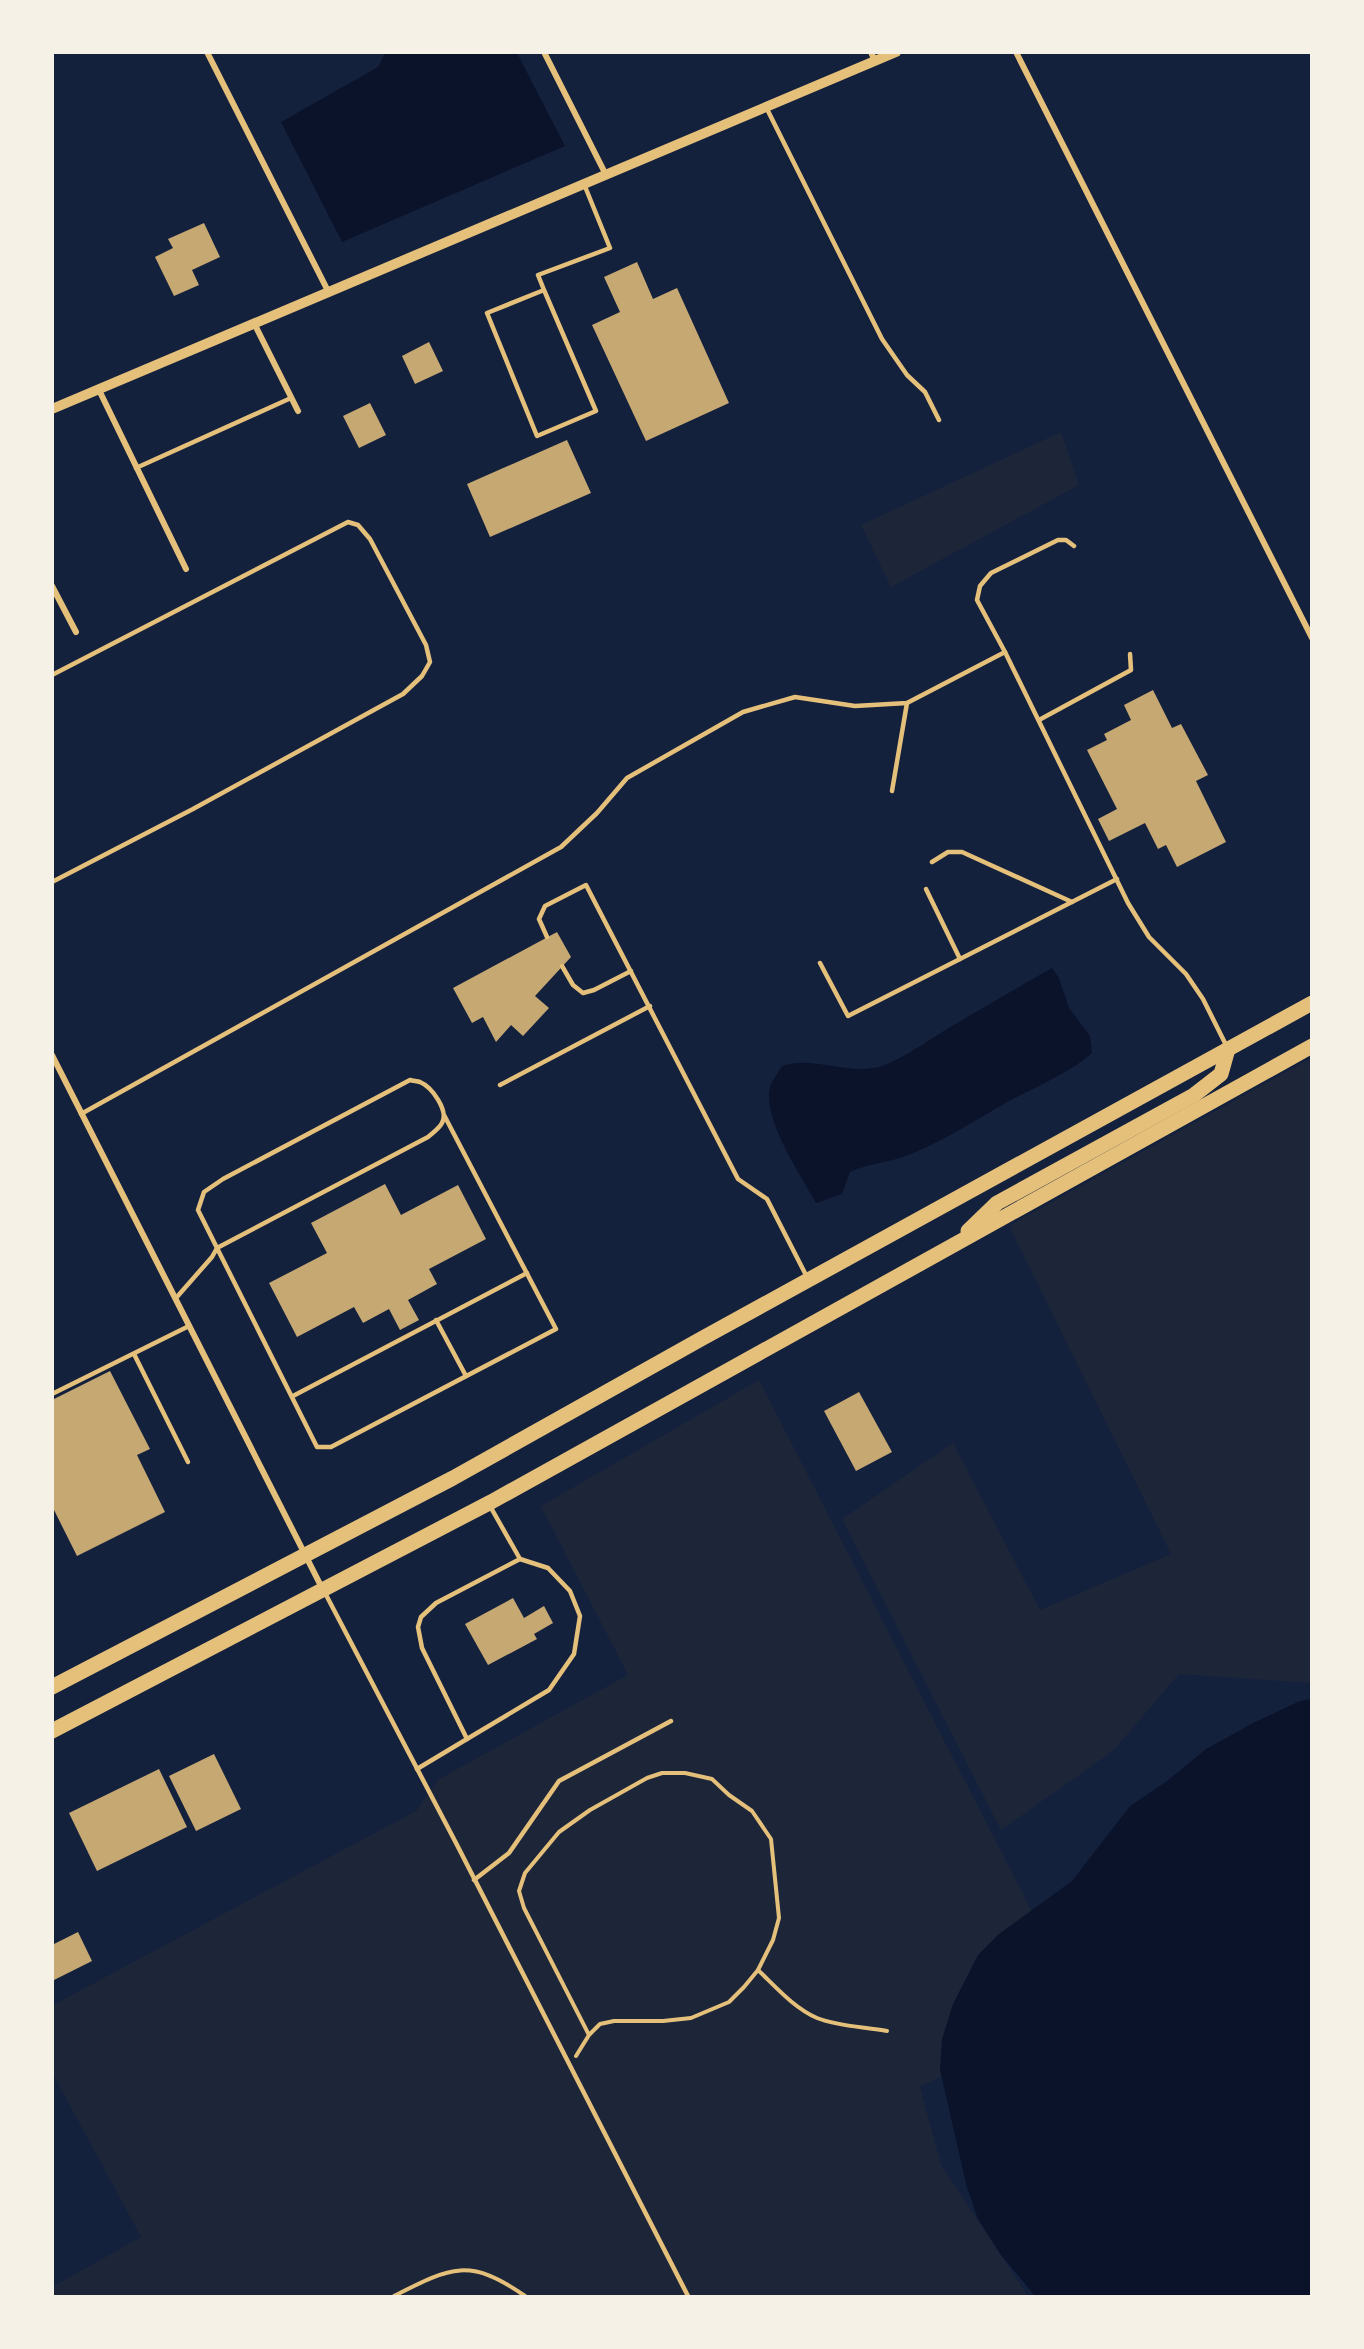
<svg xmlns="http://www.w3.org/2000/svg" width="1364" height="2349" viewBox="0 0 1364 2349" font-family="'Archivo Narrow',sans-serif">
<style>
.green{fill:#1d2539}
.water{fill:#0b132b}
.building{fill:#c6a872}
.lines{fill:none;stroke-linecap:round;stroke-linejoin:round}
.path{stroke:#e5c07b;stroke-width:4}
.service{stroke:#e5c07b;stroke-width:4.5}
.minor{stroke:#e5c07b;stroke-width:6}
.tertiary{stroke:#e5c07b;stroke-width:10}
.primary{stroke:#e5c07b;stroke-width:15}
</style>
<rect width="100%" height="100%" fill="#14213d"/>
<g class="green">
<path d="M 1061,432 L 1079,485 L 891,587 L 861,525 Z"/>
<path d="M 1311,1058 L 1311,1683 L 1179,1674 L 1113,1751 L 1001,1830 L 842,1519 L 953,1443 L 1040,1610 L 1171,1554 L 1009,1226 Z"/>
<path d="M 759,1380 L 1081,2007 L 920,2087 L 941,2165 L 1028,2296 L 53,2296 L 52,2287 L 141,2237 L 53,2074 L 53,2005 L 416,1811 L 439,1779 L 628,1675 L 541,1506 Z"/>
</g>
<g class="water">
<path d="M 385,53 L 517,53 L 565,146 L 342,242 L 281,122 L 378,67 Z"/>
<path d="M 1052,968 L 1059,978 L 1069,1008 L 1090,1036 L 1092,1053 C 1068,1074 1037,1086 1009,1101 C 974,1121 941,1143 903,1157 C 885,1163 867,1164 850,1172 L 842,1194 L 816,1203 C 800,1174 766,1125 769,1091 C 770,1083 778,1073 782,1066 C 811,1056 843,1073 874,1068 C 894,1065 929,1040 947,1029 C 982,1008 1017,988 1052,968 Z"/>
<path d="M 1311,1699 L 1311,2296 L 1035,2296 L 1001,2255 L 978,2219 L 967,2188 L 940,2070 L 942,2039 L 953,2004 L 978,1955 L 999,1934 L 1072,1881 L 1130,1806 L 1167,1781 L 1206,1749 L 1255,1722 L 1300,1701 Z"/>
</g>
<g class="building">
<path d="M 204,223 L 220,257 L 192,270 L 199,285 L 174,296 L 155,257 L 173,248 L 168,239 Z"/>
<path d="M 637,262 L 653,299 L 677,288 L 729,403 L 646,441 L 592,325 L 620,312 L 604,277 Z"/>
<path d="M 429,342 L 443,371 L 415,384 L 402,356 Z"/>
<path d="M 370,403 L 386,435 L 359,448 L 343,416 Z"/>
<path d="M 567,440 L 591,493 L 490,537 L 467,484 Z"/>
<path d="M 1153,690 L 1172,728 L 1181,724 L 1208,775 L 1196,781 L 1226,842 L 1177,867 L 1166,845 L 1158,849 L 1145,823 L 1109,841 L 1098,819 L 1117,809 L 1087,750 L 1107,740 L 1104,734 L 1131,720 L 1124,705 Z"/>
<path d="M 557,932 L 571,957 L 535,996 L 549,1008 L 523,1036 L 511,1025 L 496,1042 L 483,1017 L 472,1023 L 453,988 Z"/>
<path d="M 385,1184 L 401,1215 L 458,1185 L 486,1239 L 429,1269 L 437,1284 L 408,1300 L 419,1320 L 400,1330 L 389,1309 L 363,1323 L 354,1307 L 297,1337 L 269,1283 L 327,1253 L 311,1223 Z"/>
<path d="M 110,1371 L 150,1449 L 137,1455 L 165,1512 L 77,1556 L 52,1506 L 52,1400 Z"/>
<path d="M 859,1392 L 892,1452 L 856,1471 L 824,1411 Z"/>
<path d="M 513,1598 L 524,1618 L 544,1606 L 553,1623 L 534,1634 L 537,1639 L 488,1665 L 465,1624 Z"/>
<path d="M 214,1754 L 241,1809 L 196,1831 L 169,1776 Z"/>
<path d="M 159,1769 L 187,1827 L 97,1871 L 69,1813 Z"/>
<path d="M 78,1932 L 92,1961 L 52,1981 L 52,1945 Z"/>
</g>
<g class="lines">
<g class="path">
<path d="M 758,1970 C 776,1987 794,2008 817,2018 C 836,2026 865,2027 887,2031"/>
<path d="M 576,2056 L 589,2035 L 600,2024 L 614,2021 L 663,2021 L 691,2018 L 729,2002 L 744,1987 L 758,1970 L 773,1940 L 779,1918 L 771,1839 L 752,1811 L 729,1795 L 712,1779 L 685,1773 L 662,1773 L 647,1778 L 590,1810 L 559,1832 L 525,1873 L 519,1891 L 524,1908 L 589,2035"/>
<path d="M 394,2296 C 451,2267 469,2257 525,2296"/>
</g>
<g class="service">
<path d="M 766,107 L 882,339 L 907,375 L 925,392 L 939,420"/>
<path d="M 544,290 L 487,313 L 537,436 L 596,411 L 544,290 L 538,275 L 610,248 L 584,184"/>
<path d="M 136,468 L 291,398"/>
<path d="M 1074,546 L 1066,540 L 1058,540 L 991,573 L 980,586 L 977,600 L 1005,652 L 1128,903 L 1149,937 L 1186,974 L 1203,999 L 1227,1047"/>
<path d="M 52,675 L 348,522 L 358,525 L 370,539 L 426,645 L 430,662 L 422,676 L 403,694 L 193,809 L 52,882"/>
<path d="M 1039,720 L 1131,670 L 1130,654"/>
<path d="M 892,791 L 907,703"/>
<path d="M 932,862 L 948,852 L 962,852 L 1072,902"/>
<path d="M 926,889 L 960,959"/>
<path d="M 547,937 L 539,919 L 545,906 L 586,885 L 738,1179 L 767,1199 L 808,1279"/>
<path d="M 820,963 L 848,1016 L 1117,879"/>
<path d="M 562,966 L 573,985 L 583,993 L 594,990 L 631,971"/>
<path d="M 500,1085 L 650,1006"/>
<path d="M 81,1114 L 561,847 L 597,813 L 627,778 L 743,712 L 795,697 L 855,706 L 907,703 L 1005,652"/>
<path d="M 176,1298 L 212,1257 L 217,1248 L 198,1210 L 204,1192 L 223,1179 L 410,1080 C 413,1081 417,1081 420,1082 C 432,1087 449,1111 442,1123 C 439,1129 432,1133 428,1137 L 217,1248 L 317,1447 L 331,1447 L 556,1329 L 444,1115"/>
<path d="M 436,1320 L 466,1376"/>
<path d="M 134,1354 L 188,1462"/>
<path d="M 52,1394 L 189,1326"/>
<path d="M 293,1396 L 527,1273"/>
<path d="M 324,1591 L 456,1843 L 688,2296"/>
<path d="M 467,1739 L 549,1690 L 574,1654 L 580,1616 L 570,1591 L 548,1568 L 520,1559"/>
<path d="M 417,1769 L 467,1739 L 422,1648 L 418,1627 L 421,1617 L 436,1603 L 520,1559 L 490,1506"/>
<path d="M 474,1880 L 509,1853 L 559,1781 L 671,1721"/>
</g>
<g class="minor">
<path d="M 207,52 L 329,293"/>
<path d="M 544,52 L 606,175"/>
<path d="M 871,52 L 875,61"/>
<path d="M 1016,52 L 1312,638"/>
<path d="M 255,325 L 298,411"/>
<path d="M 99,390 L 186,569"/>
<path d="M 52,586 L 76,632"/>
<path d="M 52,1055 L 323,1590"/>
</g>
<path class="tertiary" d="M 52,409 L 896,52"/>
<g class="primary">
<path d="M 968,1231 L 997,1203 L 1194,1095 L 1221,1074 L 1228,1049"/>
<path d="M 52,1687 L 453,1478 L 701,1339 L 1312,1003"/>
<path d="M 52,1731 L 491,1502 L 1312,1046"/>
</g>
</g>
<rect width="1364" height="2349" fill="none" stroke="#f6f1e7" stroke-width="108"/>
</svg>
